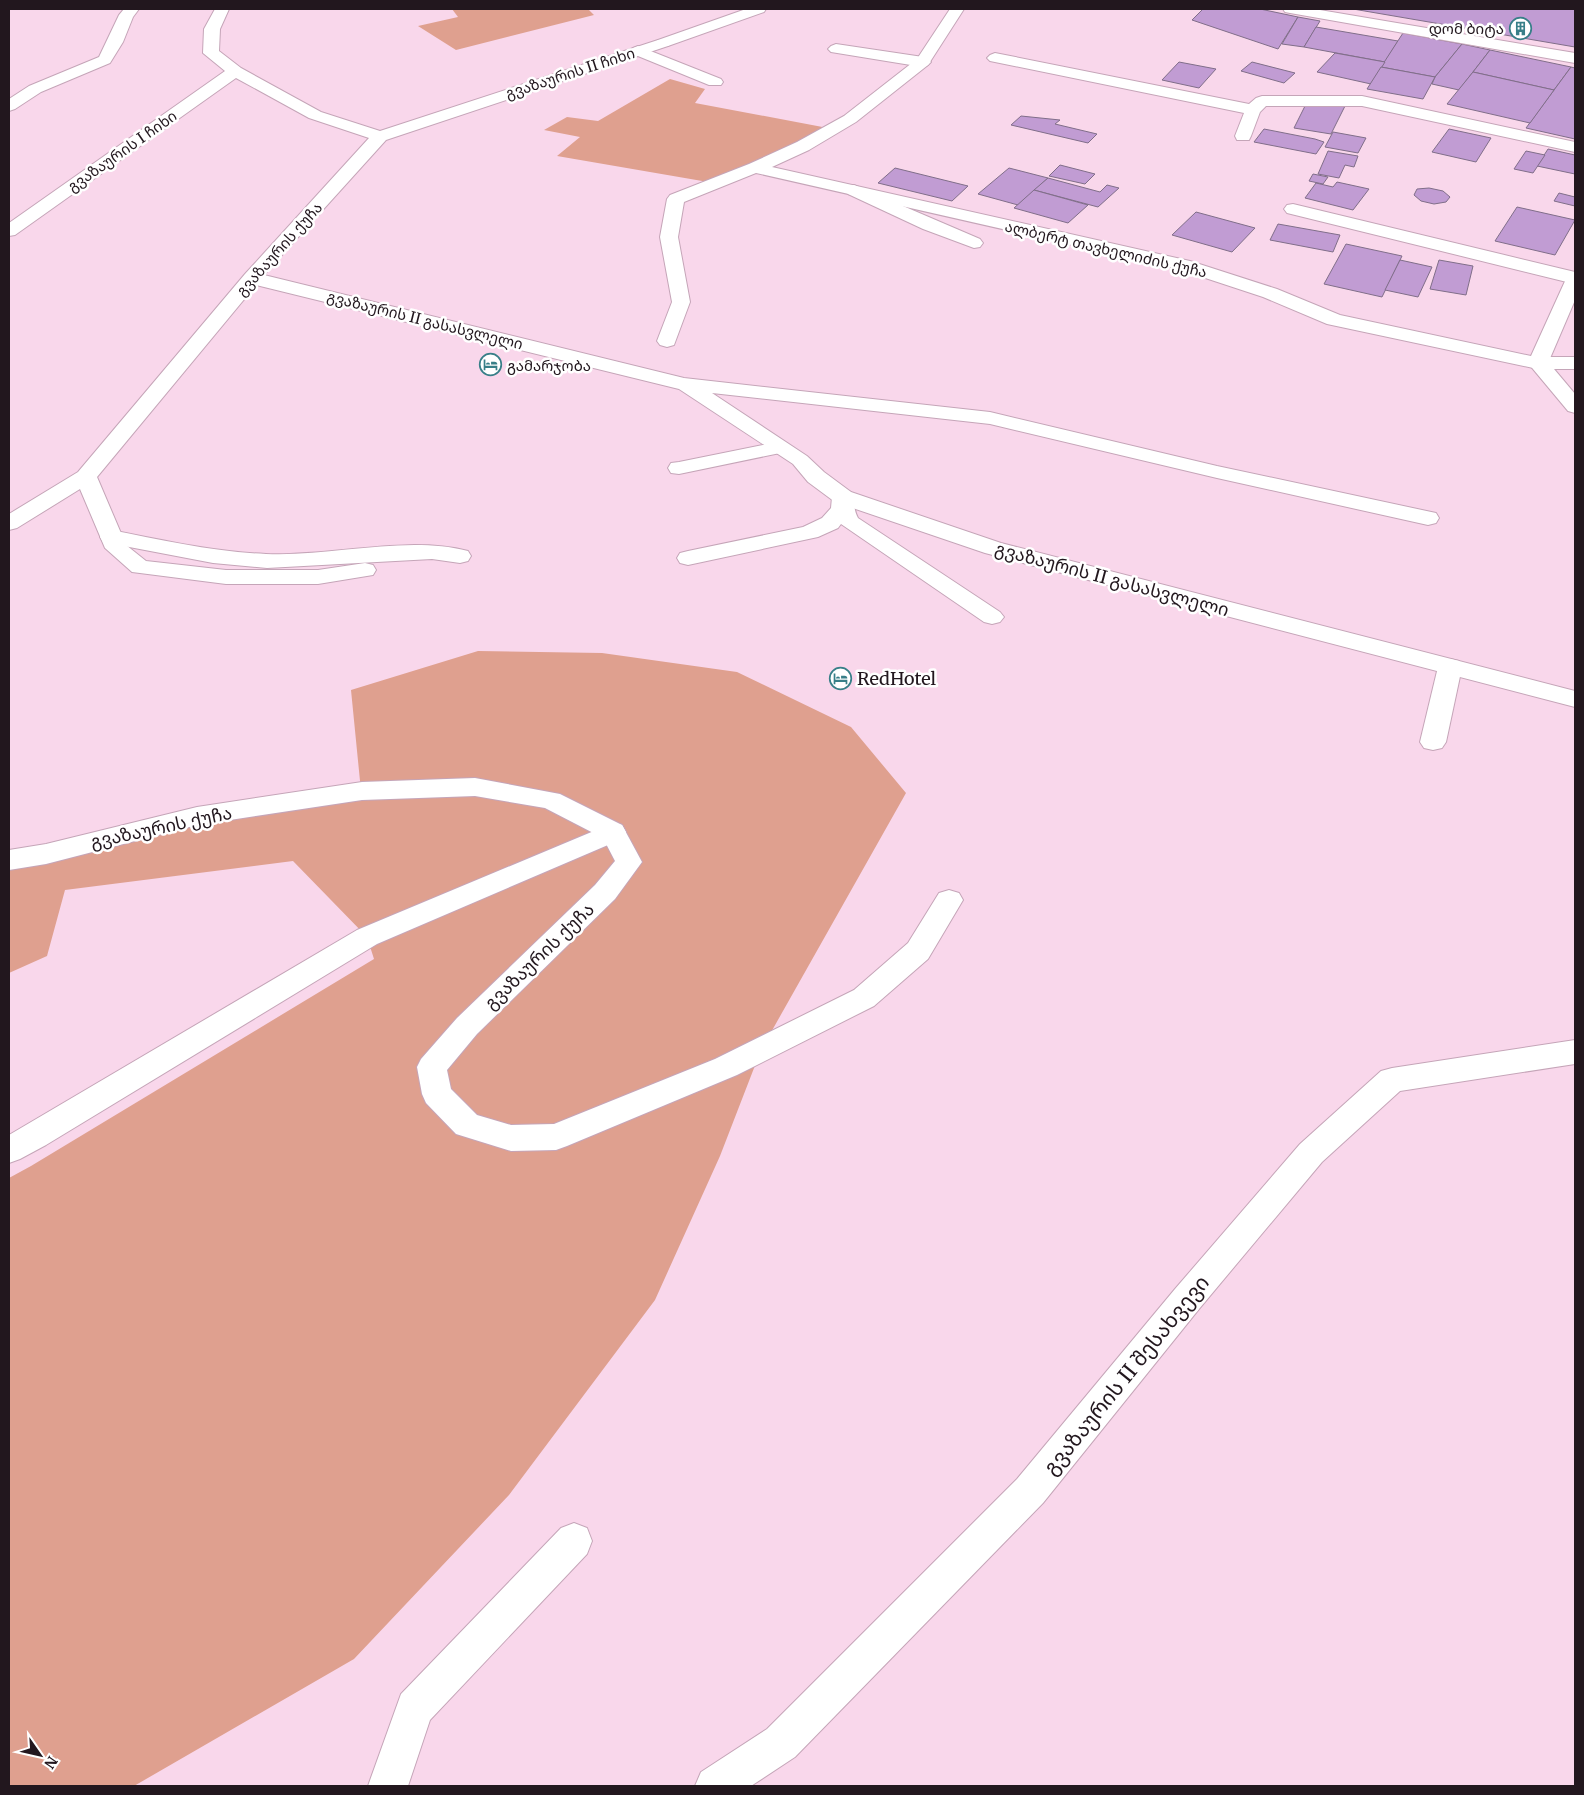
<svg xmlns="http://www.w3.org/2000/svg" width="1584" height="1795" viewBox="0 0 1584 1795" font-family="Merriweather,'Noto Sans Georgian',serif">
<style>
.green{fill:#dfa08f}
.building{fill:#c19cd3;stroke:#806e89}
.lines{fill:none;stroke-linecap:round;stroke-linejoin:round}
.service-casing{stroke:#c5a5b8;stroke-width:2}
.minor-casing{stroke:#c5a5b8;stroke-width:2}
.service{fill:#fff;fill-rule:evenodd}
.minor{fill:#fff;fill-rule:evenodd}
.labels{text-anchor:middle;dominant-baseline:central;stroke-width:5;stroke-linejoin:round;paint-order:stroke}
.far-poi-label{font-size:15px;fill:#22171e;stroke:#fff;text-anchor:end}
.far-street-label{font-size:15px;fill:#22171e;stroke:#fff}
.street-label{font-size:18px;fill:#22171e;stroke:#fff}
.poi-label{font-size:18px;fill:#22171e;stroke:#fff;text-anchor:start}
.near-street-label{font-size:21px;fill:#22171e;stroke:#fff}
</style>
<rect width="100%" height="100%" fill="#f9d7eb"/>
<g class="green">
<path d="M 452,9 L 588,9 L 594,15 L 456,50 L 418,26 L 458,17 Z"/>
<path d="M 670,79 L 705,89 L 695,103 L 833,129 L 708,182 L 557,156 L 580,137 L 544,130 L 567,117 L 598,121 Z"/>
<path d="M 478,651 L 602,653 L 737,672 L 851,727 L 906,793 L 761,1050 L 720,1156 L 655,1300 L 509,1495 L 354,1659 L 134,1786 L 9,1786 L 9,1178 L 31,1166 L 374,959 L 367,937 L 293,861 L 65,890 L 47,956 L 9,973 L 9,860 L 361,791 L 351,690 Z"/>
</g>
<g class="building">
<path d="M 1203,9 L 1260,9 L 1298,17 L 1278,49 L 1192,20 Z"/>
<path d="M 1353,9 L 1575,9 L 1575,47 Z"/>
<path d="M 1298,17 L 1320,21 L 1304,47 L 1282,44 Z"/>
<path d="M 1316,27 L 1398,41 L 1385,62 L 1304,47 Z"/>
<path d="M 1403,33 L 1462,44 L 1435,77 L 1381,67 Z"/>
<path d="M 1462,44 L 1490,50 L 1459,90 L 1432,84 L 1435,77 Z"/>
<path d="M 1490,50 L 1571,67 L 1554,90 L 1473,72 Z"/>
<path d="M 1335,53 L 1385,62 L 1371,84 L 1317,72 Z"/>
<path d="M 1179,62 L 1216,69 L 1199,88 L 1162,80 Z"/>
<path d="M 1252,62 L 1295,73 L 1284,83 L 1241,71 Z"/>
<path d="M 1381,67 L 1435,77 L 1423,99 L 1367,89 Z"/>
<path d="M 1571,67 L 1575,68 L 1575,139 L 1526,128 Z"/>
<path d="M 1473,72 L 1554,90 L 1530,123 L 1447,104 Z"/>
<path d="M 1305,106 L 1345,106 L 1331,134 L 1294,128 Z"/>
<path d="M 1021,116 L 1060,120 L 1055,124 L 1097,134 L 1088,143 L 1011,125 Z"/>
<path d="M 1264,129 L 1315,139 L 1324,142 L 1316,154 L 1254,142 Z"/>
<path d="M 1449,129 L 1491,138 L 1476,162 L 1432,152 Z"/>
<path d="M 1333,132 L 1366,138 L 1358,153 L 1325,147 Z"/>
<path d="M 1548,149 L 1575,155 L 1575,174 L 1537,166 Z"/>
<path d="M 1328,151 L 1358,156 L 1354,167 L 1345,165 L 1339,178 L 1318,174 Z"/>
<path d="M 1526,151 L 1545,155 L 1533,173 L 1514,169 Z"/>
<path d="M 1060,165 L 1095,174 L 1085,184 L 1049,176 Z"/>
<path d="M 895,168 L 968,186 L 952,201 L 878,183 Z"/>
<path d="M 1009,168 L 1048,178 L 1018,205 L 978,194 Z"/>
<path d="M 1313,174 L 1328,177 L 1323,184 L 1309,181 Z"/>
<path d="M 1048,178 L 1100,192 L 1107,185 L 1119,188 L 1098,207 L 1034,190 Z"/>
<path d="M 1337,182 L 1369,189 L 1353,210 L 1305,198 L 1316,183 L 1333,187 Z"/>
<path d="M 1429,188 L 1443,191 L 1450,197 L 1446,202 L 1434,204 L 1421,201 L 1414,195 L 1417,189 Z"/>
<path d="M 1034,190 L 1088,205 L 1068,223 L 1014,208 Z"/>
<path d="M 1559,193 L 1575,197 L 1575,206 L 1554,201 Z"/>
<path d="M 1517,207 L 1575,220 L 1555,255 L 1495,241 Z"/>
<path d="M 1196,212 L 1255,228 L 1232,252 L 1172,235 Z"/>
<path d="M 1278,224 L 1340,235 L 1333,252 L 1270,240 Z"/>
<path d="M 1346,244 L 1402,256 L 1382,297 L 1324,284 Z"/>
<path d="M 1400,260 L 1432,267 L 1418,297 L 1385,290 Z"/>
<path d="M 1439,260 L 1473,266 L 1466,295 L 1430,289 Z"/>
</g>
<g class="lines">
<defs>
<g id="service">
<path d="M 746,9 L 766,9 L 764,12 L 668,46 L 658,46 L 655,43 L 658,40 Z"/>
<path d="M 1283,9 L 1314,9 L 1575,53 L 1575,63 L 1290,13 L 1285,12 Z"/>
<path d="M 836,44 L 923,57 L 928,59 L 931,62 L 928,65 L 923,67 L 831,52 L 828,49 L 831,46 Z"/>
<path d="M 638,46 L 721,79 L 723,82 L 721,85 L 709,85 L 633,54 L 630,51 L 633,48 Z"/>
<path d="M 995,53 L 1249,104 L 1256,98 L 1262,96 L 1362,96 L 1575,142 L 1575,152 L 1362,106 L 1266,106 L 1260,112 L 1251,136 L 1249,140 L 1237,140 L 1235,136 L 1244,113 L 990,61 L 987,58 L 990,55 Z"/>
<path d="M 854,185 L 980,239 L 983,243 L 980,247 L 974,248 L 923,229 L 848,194 L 845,190 L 848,186 Z"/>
<path d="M 1293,204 L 1575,272 L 1575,284 L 1287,213 L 1284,209 L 1287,205 Z"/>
<path d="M 1538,357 L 1575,357 L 1575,369 L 1554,369 L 1575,394 L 1575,413 L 1568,411 L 1528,363 L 1531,359 Z"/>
<path d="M 778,442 L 785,444 L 789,448 L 785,452 L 679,474 L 671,473 L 668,468 L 671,463 L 679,462 Z"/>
<path d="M 843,490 L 851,492 C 856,500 852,507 858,518 L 1000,612 L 1004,617 L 1000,622 L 992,624 L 984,622 L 841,524 L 838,528 L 818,537 L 688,565 L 680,563 L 677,558 L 680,553 L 688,551 L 803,527 L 822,518 L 831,508 L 832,497 L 835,492 Z"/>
<path d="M 111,530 C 162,540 214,552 266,554 C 331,557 405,535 468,551 L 471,556 L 468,561 L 460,563 L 432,559 L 267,568 L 213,563 L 103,542 L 100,537 L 103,532 Z"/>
<path d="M 1450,659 L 1459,661 L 1462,667 L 1446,742 L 1442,748 L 1433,750 L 1424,748 L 1420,742 L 1438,667 L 1441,661 Z"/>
<path d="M 613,823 L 622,825 L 626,832 L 622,839 L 377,944 L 46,1145 L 20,1159 L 9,1163 L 9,1135 L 357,930 Z"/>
<path d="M 574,1523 L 587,1528 L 592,1541 L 587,1554 L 430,1720 L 408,1786 L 368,1786 L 401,1694 L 561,1528 Z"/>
</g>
<g id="minor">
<path d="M 124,9 L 139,9 L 133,17 L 123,42 L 110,63 L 41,92 L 15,109 L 9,111 L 9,99 L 29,86 L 99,57 L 119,15 Z"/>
<path d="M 215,9 L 229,9 L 220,29 L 219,51 L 241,68 L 321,112 L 380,131 L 658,40 L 668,40 L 671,43 L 668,46 L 386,140 L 264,275 L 684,378 L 990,412 L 1217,466 L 1436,513 L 1439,518 L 1436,523 L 1428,525 L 1217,478 L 990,424 L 712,393 L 807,456 L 824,472 L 851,492 L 1001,543 L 1575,691 L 1575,707 L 985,553 L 835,502 L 808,482 L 793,464 L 679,389 L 256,285 L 97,477 L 126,545 L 146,561 L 226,570 L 318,570 L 365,563 L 373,565 L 376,570 L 373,575 L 318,584 L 226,584 L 132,572 L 105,548 L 80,489 L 17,528 L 9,530 L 9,514 L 78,472 L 245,274 L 369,138 L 309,118 L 236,78 L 15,235 L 9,236 L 9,223 L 225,71 L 203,53 L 204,29 Z"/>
<path d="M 950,9 L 964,9 L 928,65 L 856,122 L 809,150 L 772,167 L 1190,261 L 1277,289 L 1340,315 L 1531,356 L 1566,279 L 1568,275 L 1575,273 L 1575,300 L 1548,363 L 1545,367 L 1538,369 L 1327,324 L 1263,297 L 1178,269 L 756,173 L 684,202 L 678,237 L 690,302 L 674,345 L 667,347 L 660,345 L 657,341 L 672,302 L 660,237 L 667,199 L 670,195 L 749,164 L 797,142 L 844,116 L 917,59 Z"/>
<path d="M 475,778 L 560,794 L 622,825 L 642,862 L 615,899 L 477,1034 L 447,1070 L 451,1089 L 477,1115 L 511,1125 L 554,1124 L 715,1059 L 854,990 L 908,943 L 939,893 L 949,890 L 959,893 L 963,900 L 928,959 L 874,1006 L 737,1075 L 567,1146 L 556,1150 L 511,1151 L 456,1134 L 426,1103 L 422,1094 L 417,1067 L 421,1059 L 457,1018 L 595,885 L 615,861 L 603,838 L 545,808 L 475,796 L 362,800 L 197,825 L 46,864 L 9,870 L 9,850 L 46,844 L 197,807 L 362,782 Z"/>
<path d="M 1575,1040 L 1575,1064 L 1400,1091 L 1322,1162 L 1199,1309 L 1043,1503 L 795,1757 L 751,1786 L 695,1786 L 701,1772 L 767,1729 L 1017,1479 L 1175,1289 L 1300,1144 L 1381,1071 L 1392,1068 Z"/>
</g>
</defs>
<use href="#service" class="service-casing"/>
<use href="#minor" class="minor-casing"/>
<use href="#service" class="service"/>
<use href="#minor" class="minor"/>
</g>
<defs>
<symbol id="building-ring" viewBox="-11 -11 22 22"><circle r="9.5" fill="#fff" stroke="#387f88" stroke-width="1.5"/><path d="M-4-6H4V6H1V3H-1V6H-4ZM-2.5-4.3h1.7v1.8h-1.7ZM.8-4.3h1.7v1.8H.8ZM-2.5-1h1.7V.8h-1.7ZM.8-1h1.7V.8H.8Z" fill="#387f88"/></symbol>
<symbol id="hotel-ring" viewBox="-11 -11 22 22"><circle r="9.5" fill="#fff" stroke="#387f88" stroke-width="1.5"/><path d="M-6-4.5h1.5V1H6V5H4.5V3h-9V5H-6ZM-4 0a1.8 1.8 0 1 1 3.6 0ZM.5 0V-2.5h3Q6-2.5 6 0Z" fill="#387f88"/></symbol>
</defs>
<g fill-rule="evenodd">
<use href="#building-ring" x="1508" y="16" width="25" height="25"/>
<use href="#hotel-ring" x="478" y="352" width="25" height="25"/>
<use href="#hotel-ring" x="828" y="666" width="25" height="25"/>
</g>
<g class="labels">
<g class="far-poi-label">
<text x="1504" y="28">დომ ბიტა</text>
<text x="507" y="365" text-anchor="start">გამარჯობა</text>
</g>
<g class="far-street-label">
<text transform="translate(570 73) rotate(-18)">გვაზაურის II ჩიხი</text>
<text transform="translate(122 151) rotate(-35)">გვაზაურის I ჩიხი</text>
<text transform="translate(279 249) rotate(-48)">გვაზაურის ქუჩა</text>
<text transform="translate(1106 249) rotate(13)">ალბერტ თავხელიძის ქუჩა</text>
<text transform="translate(425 320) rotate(14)">გვაზაურის II გასასვლელი</text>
</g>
<g class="street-label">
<text transform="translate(1112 579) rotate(15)">გვაზაურის II გასასვლელი</text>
<text transform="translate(161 827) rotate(-12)">გვაზაურის ქუჩა</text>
<text transform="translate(539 956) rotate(-44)">გვაზაურის ქუჩა</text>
</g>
<g class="poi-label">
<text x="857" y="678">RedHotel</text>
</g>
<g class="near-street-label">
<text transform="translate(1126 1375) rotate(-51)">გვაზაურის II შესახვევი</text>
</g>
</g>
<rect width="1584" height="1795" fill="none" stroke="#22171e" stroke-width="20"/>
<g transform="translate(40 1755) rotate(124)" stroke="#ffffff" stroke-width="4" paint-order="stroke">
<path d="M0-4L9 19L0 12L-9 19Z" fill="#22171e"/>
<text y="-8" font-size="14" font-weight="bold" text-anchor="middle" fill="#22171e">N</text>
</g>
</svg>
